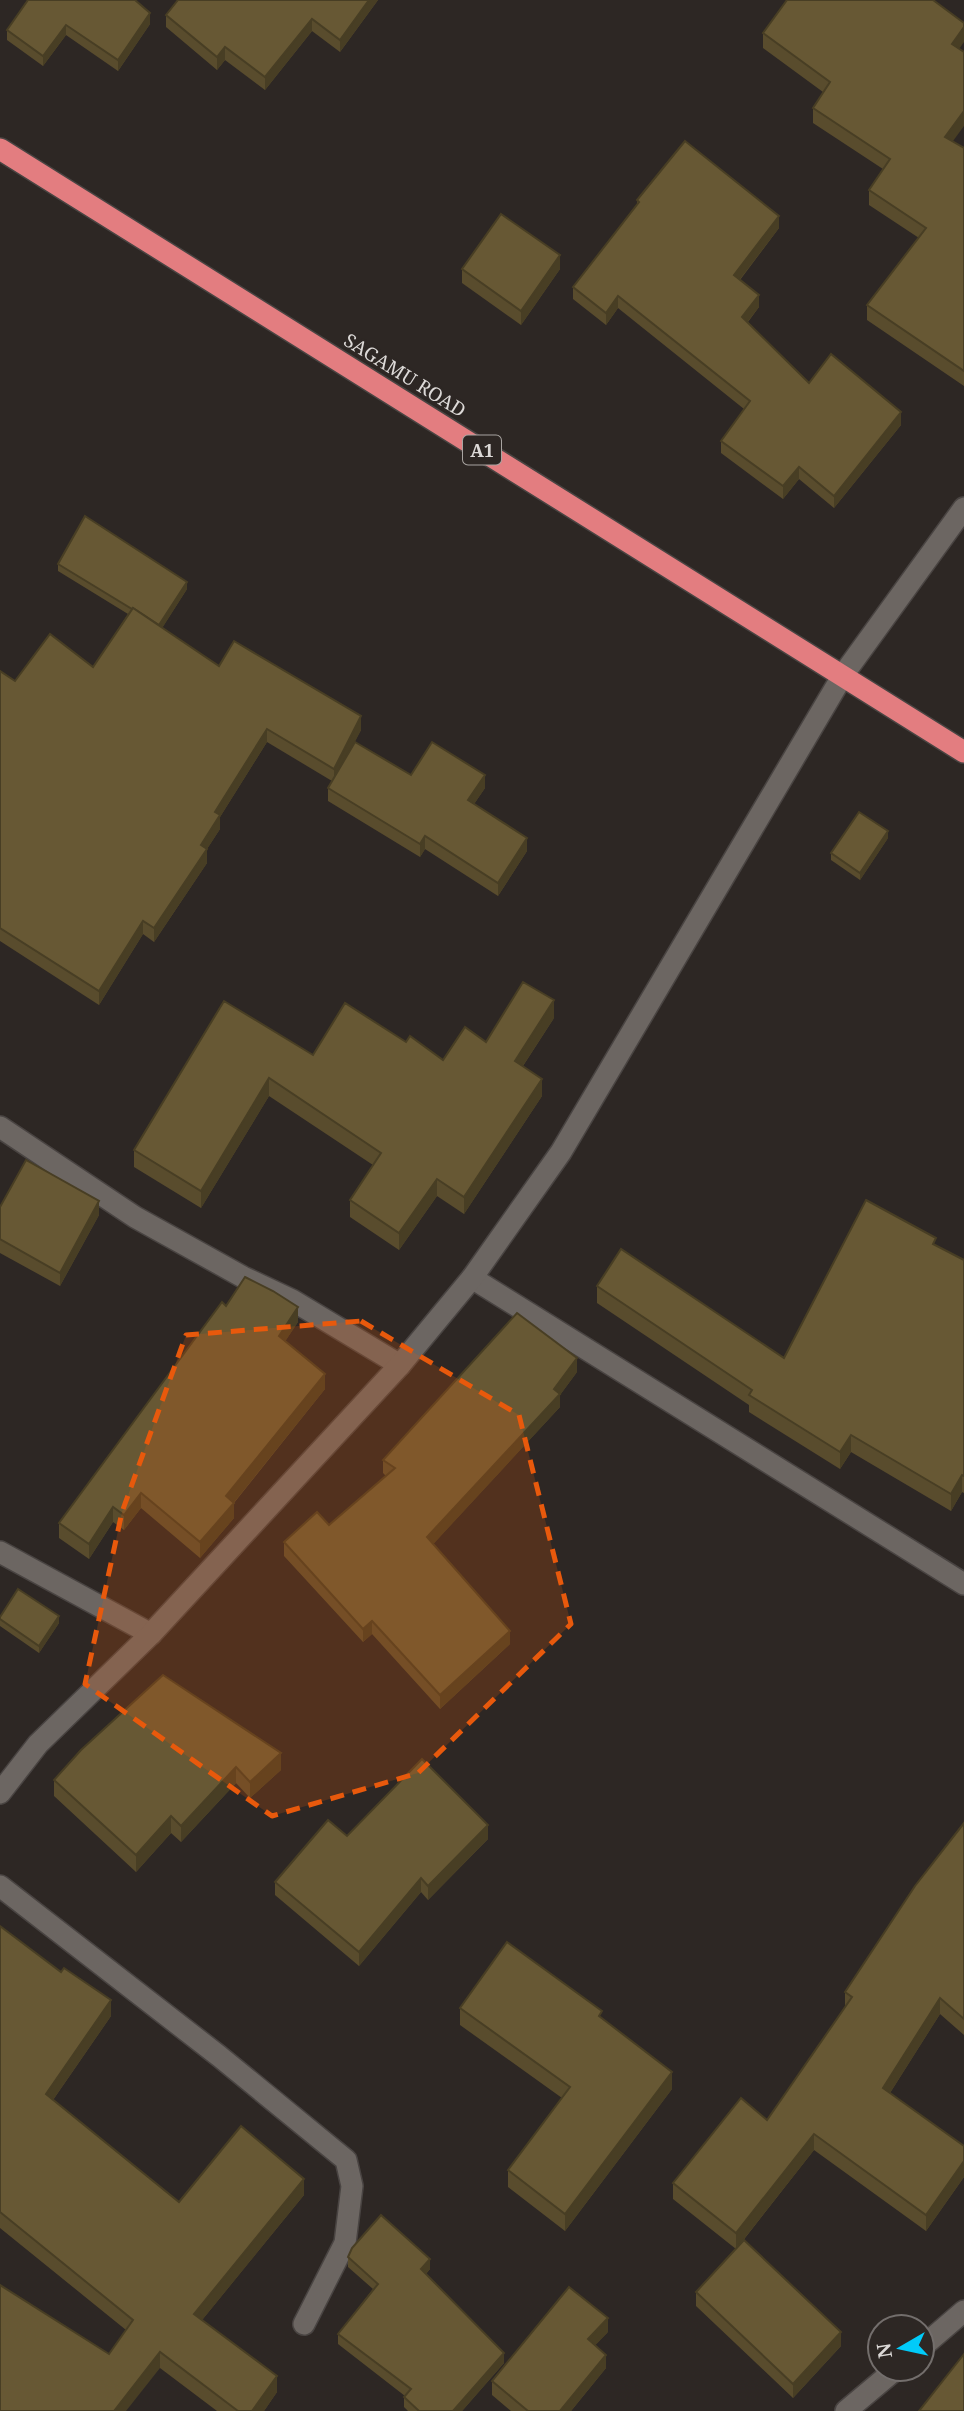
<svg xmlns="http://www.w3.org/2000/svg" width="964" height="2411" viewBox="0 0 964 2411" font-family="'Noto Serif',serif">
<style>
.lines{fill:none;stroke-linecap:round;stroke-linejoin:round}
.minor-casing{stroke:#494442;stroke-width:24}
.highway-casing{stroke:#494442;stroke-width:24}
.minor{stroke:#6c6662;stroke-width:21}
.highway{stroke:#e37d80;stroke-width:21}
.wall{fill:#594c2d}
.shaded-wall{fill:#483e24}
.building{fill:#675834;stroke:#483e24;stroke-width:2}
.marked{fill:#e8590c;fill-opacity:0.2;stroke:#e8590c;stroke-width:5;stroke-dasharray:14 9;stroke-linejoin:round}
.labels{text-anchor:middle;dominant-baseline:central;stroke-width:5;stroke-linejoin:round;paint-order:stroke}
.shield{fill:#2d2724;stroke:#a8a4a1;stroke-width:2}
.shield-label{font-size:18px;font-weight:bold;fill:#dcd9d7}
.street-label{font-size:19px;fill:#dcd9d7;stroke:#2d2724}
</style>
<rect width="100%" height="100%" fill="#2d2724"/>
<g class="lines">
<defs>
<g id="minor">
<path d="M 0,1127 L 135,1217 L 243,1277 L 292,1300 L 400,1365"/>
<path d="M 472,1278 L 964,1584"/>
<path d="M 0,1552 L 151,1634"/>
<path d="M 0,1793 L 38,1744 L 151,1634 L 400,1365 L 472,1278 L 561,1152 L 843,675 L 964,508"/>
<path d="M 0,1886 L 219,2056 L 346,2160 L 352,2186 L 345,2243 L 304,2324"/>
<path d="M 922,2347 L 964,2311"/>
<path d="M 846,2411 L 896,2369"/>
</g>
<path id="highway" d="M 0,149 L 964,752"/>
</defs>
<use href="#minor" class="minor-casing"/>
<use href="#highway" class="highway-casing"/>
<use href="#minor" class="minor"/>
<use href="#highway" class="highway"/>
</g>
<g class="wall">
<path d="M 178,0 L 378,0 L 340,52 L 312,31 L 265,90 L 225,60 L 217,70 L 166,27 L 166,15 Z"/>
<path d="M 150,13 L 150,24 L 118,71 L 66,35 L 43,66 L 7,40 L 7,30 Z"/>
<path d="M 763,33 L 959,49 L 953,142 L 964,148 L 964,386 L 867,320 L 867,305 L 919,238 L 869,205 L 869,190 L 883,169 L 813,123 L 813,108 L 823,92 L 763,48 Z"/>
<path d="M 637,200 L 779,228 L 740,280 L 759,307 L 748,322 L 809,383 L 901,425 L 834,508 L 799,479 L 783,499 L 721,453 L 721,441 L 744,409 L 618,308 L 606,325 L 573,299 L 573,287 L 637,204 Z"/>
<path d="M 462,269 L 560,269 L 521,325 L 462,283 Z"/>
<path d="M 58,564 L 187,589 L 162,628 L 219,666 L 361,730 L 350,750 L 411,775 L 485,788 L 474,804 L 527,851 L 498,896 L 425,849 L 420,857 L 328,801 L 328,788 L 332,781 L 267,742 L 220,817 L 220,829 L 207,849 L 207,863 L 154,942 L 143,934 L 99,1005 L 0,941 L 0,671 L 15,681 L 93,667 L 128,614 L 58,571 Z"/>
<path d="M 888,838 L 860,880 L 831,860 L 831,853 Z"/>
<path d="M 554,1018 L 523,1066 L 542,1096 L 464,1214 L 437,1196 L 399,1250 L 350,1217 L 350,1200 L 373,1165 L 269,1096 L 201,1208 L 134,1167 L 134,1150 L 313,1055 L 406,1042 L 443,1060 L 486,1042 Z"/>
<path d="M 0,1207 L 99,1215 L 60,1286 L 0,1253 Z"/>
<path d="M 936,1246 L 964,1260 L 964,1493 L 962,1492 L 951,1511 L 851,1452 L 840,1469 L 749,1412 L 749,1405 L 597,1303 L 597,1286 L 784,1358 Z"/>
<path d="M 226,1306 L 298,1322 L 285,1341 L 325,1389 L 234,1503 L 234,1518 L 200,1558 L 141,1508 L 124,1530 L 113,1522 L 89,1559 L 59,1538 L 59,1523 Z"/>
<path d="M 577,1372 L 560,1395 L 560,1407 L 433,1544 L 510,1644 L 440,1709 L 372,1634 L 363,1642 L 284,1556 L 284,1542 L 329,1525 L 386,1476 L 383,1473 L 383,1460 Z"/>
<path d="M 0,1617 L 59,1623 L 39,1653 L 0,1626 Z"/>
<path d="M 81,1750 L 281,1770 L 250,1798 L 236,1783 L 181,1842 L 171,1833 L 136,1872 L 54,1796 L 54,1780 Z"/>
<path d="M 964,1823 L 964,2035 L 940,2014 L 890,2093 L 964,2146 L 964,2177 L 926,2231 L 814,2150 L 738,2247 L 841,2346 L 793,2398 L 696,2306 L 696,2292 L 736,2249 L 673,2199 L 673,2183 L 767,2120 L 845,2008 L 845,1992 Z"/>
<path d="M 347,1836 L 488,1839 L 428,1900 L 421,1892 L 359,1966 L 275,1895 L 275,1882 Z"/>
<path d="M 0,1926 L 111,2016 L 53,2100 L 179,2202 L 304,2195 L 202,2320 L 277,2392 L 264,2411 L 217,2411 L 160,2368 L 109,2354 L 126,2330 L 0,2228 Z"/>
<path d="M 460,2008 L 602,2019 L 672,2089 L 565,2231 L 508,2187 L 508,2170 L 562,2098 L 460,2025 Z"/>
<path d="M 348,2257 L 430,2269 L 426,2274 L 504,2363 L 462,2411 L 408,2411 L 404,2407 L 404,2397 L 405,2396 L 338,2344 L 338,2334 L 373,2289 L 348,2267 Z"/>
<path d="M 608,2332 L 595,2345 L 606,2368 L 571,2411 L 511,2411 L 492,2395 L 492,2381 Z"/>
</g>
<g class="shaded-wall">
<path d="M 369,0 L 378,0 L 340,52 L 340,40 Z"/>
<path d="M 150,13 L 150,24 L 118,71 L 118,60 Z"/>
<path d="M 312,19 L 312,31 L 265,90 L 265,77 Z"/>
<path d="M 66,25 L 66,35 L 43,66 L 43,56 Z"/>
<path d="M 964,27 L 964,42 L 952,59 L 952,44 Z"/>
<path d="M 225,47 L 225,60 L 217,70 L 217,57 Z"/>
<path d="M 964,111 L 964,126 L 945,152 L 945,137 Z"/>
<path d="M 779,216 L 779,228 L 734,287 L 734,275 Z"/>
<path d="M 560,255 L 560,269 L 521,325 L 521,311 Z"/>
<path d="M 759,295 L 759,307 L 742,329 L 742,317 Z"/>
<path d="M 618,296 L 618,308 L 606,325 L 606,313 Z"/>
<path d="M 901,412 L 901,425 L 834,508 L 834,496 Z"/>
<path d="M 799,467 L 799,479 L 783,499 L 783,486 Z"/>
<path d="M 187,582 L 187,589 L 159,633 L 159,626 Z"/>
<path d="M 361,716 L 361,730 L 334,783 L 334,769 Z"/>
<path d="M 267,729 L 267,742 L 220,817 L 220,829 L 207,849 L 207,863 L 154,942 L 154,928 L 201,845 L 215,812 Z"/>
<path d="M 485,775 L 485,788 L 468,813 L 468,800 Z"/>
<path d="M 888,831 L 888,838 L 860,880 L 860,873 Z"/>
<path d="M 425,836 L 425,849 L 420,857 L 420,844 Z"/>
<path d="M 527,838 L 527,851 L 498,896 L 498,883 Z"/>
<path d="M 143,921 L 143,934 L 99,1005 L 99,991 Z"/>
<path d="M 554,1000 L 554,1018 L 515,1078 L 515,1061 Z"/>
<path d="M 269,1078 L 269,1096 L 201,1208 L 201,1191 Z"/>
<path d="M 542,1079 L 542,1096 L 464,1214 L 464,1197 Z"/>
<path d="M 437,1179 L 437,1196 L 399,1250 L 399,1233 Z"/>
<path d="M 99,1201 L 99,1215 L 60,1286 L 60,1273 Z"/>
<path d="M 298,1307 L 298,1322 L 279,1351 L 279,1336 Z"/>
<path d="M 577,1358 L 577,1372 L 560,1395 L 560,1407 L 427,1551 L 427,1537 L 554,1389 Z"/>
<path d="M 325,1374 L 325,1389 L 231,1506 L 234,1503 L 234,1518 L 200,1558 L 200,1542 L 226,1496 Z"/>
<path d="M 851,1435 L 851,1452 L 840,1469 L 840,1452 Z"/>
<path d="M 962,1475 L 962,1492 L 951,1511 L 951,1494 Z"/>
<path d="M 141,1493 L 141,1508 L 124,1530 L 124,1515 Z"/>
<path d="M 113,1507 L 113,1522 L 89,1559 L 89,1544 Z"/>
<path d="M 59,1616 L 59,1623 L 39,1653 L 39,1646 Z"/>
<path d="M 372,1621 L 372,1634 L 363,1642 L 363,1629 Z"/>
<path d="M 510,1631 L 510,1644 L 440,1709 L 440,1695 Z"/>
<path d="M 281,1753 L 281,1770 L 250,1798 L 250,1782 Z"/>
<path d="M 236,1767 L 236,1783 L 181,1842 L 181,1826 Z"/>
<path d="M 171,1816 L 171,1833 L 136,1872 L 136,1855 Z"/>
<path d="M 488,1825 L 488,1839 L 428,1900 L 428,1886 Z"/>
<path d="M 421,1878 L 421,1892 L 359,1966 L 359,1952 Z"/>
<path d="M 940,1998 L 940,2014 L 883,2104 L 883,2088 Z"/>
<path d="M 111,2000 L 111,2016 L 46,2110 L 46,2094 Z"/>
<path d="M 672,2072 L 672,2089 L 565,2231 L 565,2214 Z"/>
<path d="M 814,2134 L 814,2150 L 736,2249 L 736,2233 Z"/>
<path d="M 964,2161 L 964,2177 L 926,2231 L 926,2215 Z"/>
<path d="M 304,2179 L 304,2195 L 194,2330 L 194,2314 Z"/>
<path d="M 430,2259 L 430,2269 L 421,2279 L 421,2269 Z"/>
<path d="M 608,2318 L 608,2332 L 588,2353 L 588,2339 Z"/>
<path d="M 841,2332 L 841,2346 L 793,2398 L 793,2384 Z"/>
<path d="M 160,2352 L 160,2368 L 126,2411 L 114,2411 Z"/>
<path d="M 504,2353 L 504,2363 L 462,2411 L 453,2411 Z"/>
<path d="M 606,2355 L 606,2368 L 571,2411 L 560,2411 Z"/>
<path d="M 277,2376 L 277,2392 L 264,2411 L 252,2411 Z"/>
</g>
<g class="building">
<path d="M 28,0 L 135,0 L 150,13 L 118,60 L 66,25 L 43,56 L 7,30 Z"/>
<path d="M 178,0 L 369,0 L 340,40 L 312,19 L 265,77 L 225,47 L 217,57 L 166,15 Z"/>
<path d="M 787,0 L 933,0 L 964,23 L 964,27 L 952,44 L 964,52 L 964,111 L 945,137 L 964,148 L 964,371 L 867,305 L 926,228 L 869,190 L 890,159 L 813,108 L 830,82 L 763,33 Z"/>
<path d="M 685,141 L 779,216 L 734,275 L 759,295 L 742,317 L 809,383 L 831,354 L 901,412 L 834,496 L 799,467 L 783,486 L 721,441 L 750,401 L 618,296 L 606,313 L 573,287 L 639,202 L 637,200 Z"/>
<path d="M 501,214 L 560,255 L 521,311 L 462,269 Z"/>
<path d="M 85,516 L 187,582 L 159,625 L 133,608 L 132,609 L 58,564 Z"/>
<path d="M 133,608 L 219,666 L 234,641 L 361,716 L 334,769 L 267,729 L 215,812 L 220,815 L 201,845 L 207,849 L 154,928 L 143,921 L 99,991 L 0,928 L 0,671 L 15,681 L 50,634 L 93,667 Z"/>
<path d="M 355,742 L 411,775 L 432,742 L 485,775 L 468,800 L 527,838 L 498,883 L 425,836 L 420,844 L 328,788 Z"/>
<path d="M 859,812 L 888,831 L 860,873 L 831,853 Z"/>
<path d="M 523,982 L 554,1000 L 515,1061 L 542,1079 L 464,1197 L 437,1179 L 399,1233 L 350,1200 L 381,1153 L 269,1078 L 201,1191 L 134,1150 L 224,1001 L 313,1055 L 345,1003 L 406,1042 L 410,1036 L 443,1060 L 465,1027 L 486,1042 Z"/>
<path d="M 26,1160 L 99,1201 L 60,1273 L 0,1239 L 0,1207 Z"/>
<path d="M 866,1200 L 936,1238 L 933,1244 L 964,1260 L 964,1476 L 962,1475 L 951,1494 L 851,1435 L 840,1452 L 749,1395 L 752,1390 L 597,1286 L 621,1249 L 784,1358 Z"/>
<path d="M 245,1277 L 273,1291 L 298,1307 L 279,1336 L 325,1374 L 226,1496 L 234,1503 L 200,1542 L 141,1493 L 124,1515 L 113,1507 L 89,1544 L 59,1523 L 222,1302 L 226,1306 Z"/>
<path d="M 517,1313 L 577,1358 L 554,1389 L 560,1394 L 427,1537 L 510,1631 L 440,1695 L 372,1621 L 363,1629 L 284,1542 L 317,1512 L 329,1525 L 395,1468 L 383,1460 Z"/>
<path d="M 18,1589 L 59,1616 L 39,1646 L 0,1619 L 0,1617 Z"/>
<path d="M 163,1675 L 281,1753 L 250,1782 L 236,1767 L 181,1826 L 171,1816 L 136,1855 L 54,1780 L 81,1750 Z"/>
<path d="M 422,1759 L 488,1825 L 428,1886 L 421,1878 L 359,1952 L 275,1882 L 328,1820 L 347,1836 Z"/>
<path d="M 964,1823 L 964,2019 L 940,1998 L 883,2088 L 964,2146 L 964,2161 L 926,2215 L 814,2134 L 736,2233 L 673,2183 L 741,2098 L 767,2120 L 852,1997 L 845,1992 L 915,1886 Z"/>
<path d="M 0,1926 L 61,1972 L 64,1968 L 111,2000 L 46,2094 L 179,2202 L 241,2126 L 304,2179 L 194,2314 L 277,2376 L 252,2411 L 238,2411 L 160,2352 L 114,2411 L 0,2411 L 0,2285 L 109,2354 L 133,2320 L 0,2212 Z"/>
<path d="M 507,1942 L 602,2011 L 599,2016 L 672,2072 L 565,2214 L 508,2170 L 570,2087 L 460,2008 Z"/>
<path d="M 381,2215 L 430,2259 L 421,2269 L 504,2353 L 453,2411 L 419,2411 L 404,2397 L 411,2389 L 338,2334 L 378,2284 L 348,2257 L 352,2248 Z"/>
<path d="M 744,2240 L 841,2332 L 793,2384 L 696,2292 Z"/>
<path d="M 569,2287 L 608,2318 L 588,2339 L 606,2355 L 560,2411 L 528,2411 L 492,2381 Z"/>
<path d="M 964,2354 L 964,2411 L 919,2411 Z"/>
</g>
<path class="marked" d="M 361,1321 L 519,1415 L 571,1624 L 418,1773 L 272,1816 L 85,1684 L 122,1512 L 186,1335 Z"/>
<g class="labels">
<rect class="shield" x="463" y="435.5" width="38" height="29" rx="5"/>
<g class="shield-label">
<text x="482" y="450">A1</text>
</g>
<g class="street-label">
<text transform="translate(405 375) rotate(32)">SAGAMU ROAD</text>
</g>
</g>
<g transform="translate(901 2348) rotate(261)"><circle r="33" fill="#2d2724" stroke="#736e6c" stroke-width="2"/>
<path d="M0-5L12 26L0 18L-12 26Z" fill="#01cbf9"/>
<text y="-10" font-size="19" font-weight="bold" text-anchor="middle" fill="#dcd9d7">N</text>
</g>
</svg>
